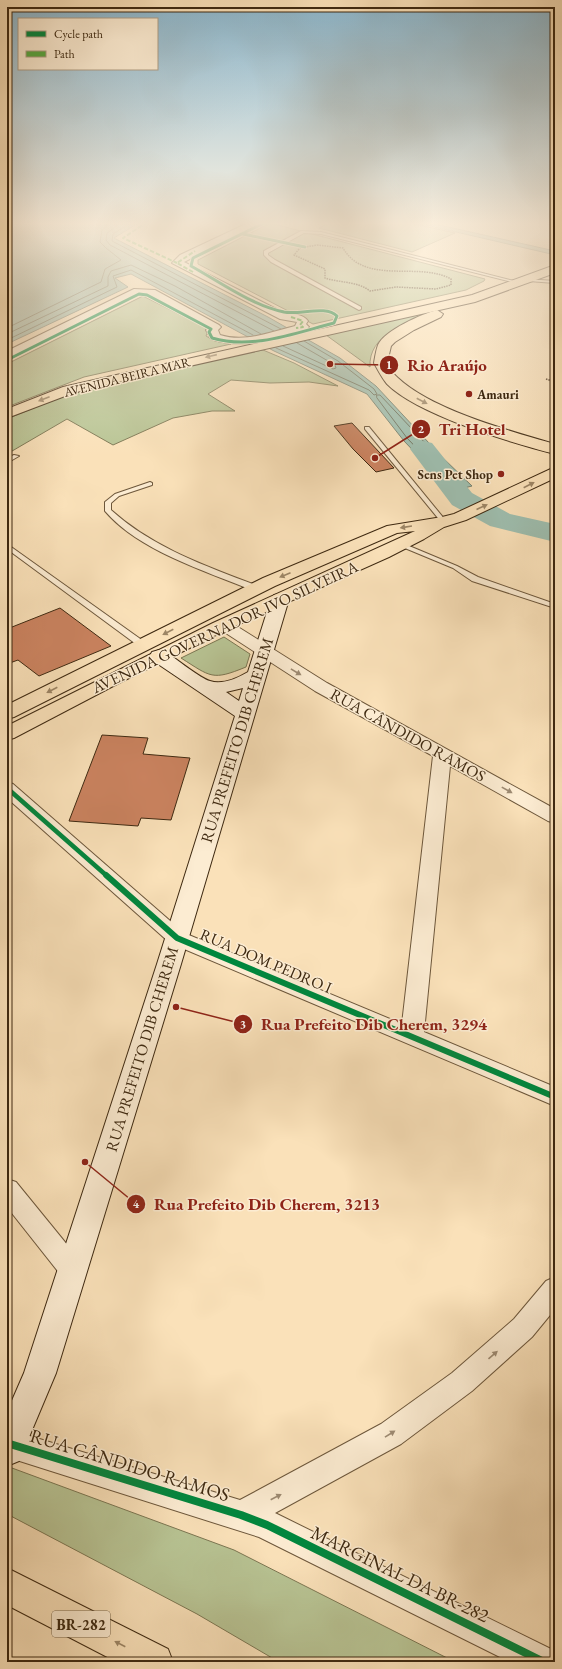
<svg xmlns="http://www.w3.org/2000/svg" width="562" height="1669" viewBox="0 0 562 1669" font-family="'EB Garamond',serif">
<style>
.green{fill:#b8c494;stroke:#7b7652}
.water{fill:#9ebeaf;stroke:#788270}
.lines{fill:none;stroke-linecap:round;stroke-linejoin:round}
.shore{stroke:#6e7460;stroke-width:1}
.river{fill:#9ebeaf;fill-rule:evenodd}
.building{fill:#cb8360;stroke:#3e2911}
.lane-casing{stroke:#6d573b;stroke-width:2}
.street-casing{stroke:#6d573b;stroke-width:2}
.secondary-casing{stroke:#3e2911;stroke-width:2}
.primary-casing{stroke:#3e2911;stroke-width:2}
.highway-casing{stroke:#3e2911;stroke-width:2}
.path{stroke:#3e2911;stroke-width:1.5;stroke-dasharray:1.5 1;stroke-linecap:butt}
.lane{fill:#fcecd2;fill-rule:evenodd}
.street{fill:#fcecd2;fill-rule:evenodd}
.secondary{fill:#fcecd2;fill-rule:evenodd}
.primary{fill:#fae1b9;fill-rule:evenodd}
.highway{fill:#fae1b9;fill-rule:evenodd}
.quiet{stroke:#55ab42;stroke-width:2;stroke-dasharray:4.5 2;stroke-linecap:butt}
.cycleway-far3-casing{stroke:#fcecd2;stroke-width:4.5}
.cycleway-far2-casing{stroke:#fcecd2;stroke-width:7}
.cycleway-far1-casing{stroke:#fcecd2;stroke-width:8}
.cycleway-casing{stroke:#fcecd2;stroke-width:10}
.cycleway-far3{stroke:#00873e;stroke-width:3}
.cycleway-far2{stroke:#00873e;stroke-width:4.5}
.cycleway-far1{stroke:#00873e;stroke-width:6}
.cycleway{stroke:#00873e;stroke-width:8}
.oneway{fill:#9c8565}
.oneway2{fill:#9d8a72}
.poi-dot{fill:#8f2418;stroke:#fcecd2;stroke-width:1.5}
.labels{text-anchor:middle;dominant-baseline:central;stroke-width:3;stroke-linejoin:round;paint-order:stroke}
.far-street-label{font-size:13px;fill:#3e2911;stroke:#fcecd2}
.far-poi-label{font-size:13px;font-weight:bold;fill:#3e2911;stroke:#fcecd2;text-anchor:start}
.shield{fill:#fcecd2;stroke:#77644b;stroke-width:1}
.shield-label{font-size:15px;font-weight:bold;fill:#3e2911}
.street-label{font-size:16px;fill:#3e2911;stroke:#fcecd2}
.near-street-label{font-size:19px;fill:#3e2911;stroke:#fcecd2}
.leader{fill:none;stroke:#8f2418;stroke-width:1.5}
.callout-dot{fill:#8f2418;stroke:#fcecd2;stroke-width:1.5}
.mark-label{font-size:12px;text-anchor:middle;font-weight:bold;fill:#fff}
.callout-label{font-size:17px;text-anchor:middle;font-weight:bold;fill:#8f2418;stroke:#fcecd2;stroke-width:3;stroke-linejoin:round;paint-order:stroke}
</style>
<rect width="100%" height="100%" fill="#fae1b9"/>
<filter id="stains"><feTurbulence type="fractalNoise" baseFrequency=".005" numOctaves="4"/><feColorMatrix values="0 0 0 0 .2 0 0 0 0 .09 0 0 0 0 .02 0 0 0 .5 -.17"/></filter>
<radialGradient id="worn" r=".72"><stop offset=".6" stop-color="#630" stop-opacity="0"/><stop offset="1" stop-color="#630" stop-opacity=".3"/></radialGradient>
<g class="green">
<path d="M 330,222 L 406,222 L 455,233 L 412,252 L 319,228 Z"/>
<path d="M 270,223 L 485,279 L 484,281 L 466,290 L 313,324 L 198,264 L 198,260 Z"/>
<path d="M 143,296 L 209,329 L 206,336 L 215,341 L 231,344 L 84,377 L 7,407 L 7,364 Z"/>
<path d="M 429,312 C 406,324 368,335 370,367 L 326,335 Z"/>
<path d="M 263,350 L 294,363 L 338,386 L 309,382 L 270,383 L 231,380 L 208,394 L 235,411 L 212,411 L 173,418 L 113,445 L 67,419 L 7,454 L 7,419 C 29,410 52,400 75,393 C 137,375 200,362 263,350 Z"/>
<path d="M 224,637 L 250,654 L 246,667 C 212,681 211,677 181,658 Z"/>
<path d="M 12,1468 L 234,1550 L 455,1662 L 279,1662 L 197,1614 L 7,1514 L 7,1479 Z"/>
</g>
<g class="water">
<path d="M 7,222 L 140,222 L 114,238 L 268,317 L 340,358 L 376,386 L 442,457 L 472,486 L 444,493 L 427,465 L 404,441 L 367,394 L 274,351 L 131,274 L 115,278 L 128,287 L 7,344 Z"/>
<path d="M 413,222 L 426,222 L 555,251 L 551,254 Z"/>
</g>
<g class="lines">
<g class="shore">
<path d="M 122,222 L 107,233 L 106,240 L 110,245 L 274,331"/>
<path d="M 132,222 L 113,234 L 112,241 L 281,329"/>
<path d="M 7,328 L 101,282 L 105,269 L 121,260 L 106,248 L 100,242 L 102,230 L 111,222"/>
<path d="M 7,334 L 108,286 L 108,277 L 111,271 L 131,265 L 175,286 L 261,334"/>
<path d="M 7,340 L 117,287 L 113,276 L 131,270 L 253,335"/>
<path d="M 283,346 L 333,369 L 336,368 L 335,365 L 297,343"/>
<path d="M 276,348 L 369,390 L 374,395 L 377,394 L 374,389 L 338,361 L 304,341"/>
<path d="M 377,395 L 380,395 L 461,481 L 461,484 L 445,487 L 430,462 L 407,438 L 377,398 Z"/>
</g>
<path class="river" d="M 423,441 L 432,443 L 472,493 L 510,514 L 555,524 L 555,542 L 490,526 L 452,505 L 410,449 L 414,443 Z"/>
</g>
<g class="building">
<path d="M 352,423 L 394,468 L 376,472 L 353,449 L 334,426 Z"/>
<path d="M 60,608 L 111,646 L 39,676 L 18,660 L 7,664 L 7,629 Z"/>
<path d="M 102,735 L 148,738 L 143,754 L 190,758 L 171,820 L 141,818 L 138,826 L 69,821 Z"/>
</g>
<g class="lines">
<defs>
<g id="lane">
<path d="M 301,231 L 321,232 L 522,283 L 520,284 L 321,234 L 304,233 L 268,253 L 268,255 L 275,260 L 361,307 L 361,309 L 359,310 L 271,262 L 264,255 L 264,251 Z"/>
<path d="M 526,279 L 555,281 L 555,283 L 528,281 L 526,280 Z"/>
<path d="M 365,427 L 369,427 L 446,521 L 446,523 L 442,523 L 365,429 Z"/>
<path d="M 14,455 L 19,456 L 7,463 L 7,458 Z"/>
<path d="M 150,482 L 152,483 L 152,485 L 119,496 L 111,503 L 111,510 C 153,548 206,566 258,586 L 258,590 L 252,590 C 205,571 138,550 105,511 L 105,502 L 115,494 Z"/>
<path d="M 402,543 L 457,566 L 478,577 L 555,604 L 555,608 L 472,581 L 453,568 L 400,546 L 400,544 Z"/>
<path d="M 7,544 L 146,643 L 146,647 L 140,647 L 7,549 Z"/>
</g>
<g id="street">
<path d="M 250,222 L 262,222 L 184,262 L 286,314 C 294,314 303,314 308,321 L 306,324 L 309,327 L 307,329 C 275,338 244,350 211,339 L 206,330 L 208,328 L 149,295 L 136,295 L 7,358 L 7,351 L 134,289 L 155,290 L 219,325 L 221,327 L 218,330 L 220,335 C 245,343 271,332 295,326 L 297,322 L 280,319 L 172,263 L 180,255 Z"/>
<path d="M 224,620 L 230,622 L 327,683 L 555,809 L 555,823 L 548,821 L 450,766 L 424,1032 L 555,1087 L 555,1106 L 170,943 L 7,798 L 7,782 L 13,784 L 184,933 L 402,1024 L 433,756 L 315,691 L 218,628 L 216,625 L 218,622 Z"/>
<path d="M 7,1179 L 16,1182 L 82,1263 L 86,1271 L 82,1279 L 73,1282 L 64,1279 L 7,1207 Z"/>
<path d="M 555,1277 L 555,1309 L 532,1337 L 472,1391 L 401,1444 L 275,1513 L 555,1651 L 555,1662 L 510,1662 L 259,1537 L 7,1457 L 7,1431 L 10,1430 L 240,1500 L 381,1424 L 452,1373 L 514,1319 L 546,1281 Z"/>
</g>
<path id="secondary" d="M 280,594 L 286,595 L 289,599 L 181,964 L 56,1373 L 19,1461 L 7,1466 L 7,1412 L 24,1373 L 157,964 L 235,716 L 152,660 L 150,656 L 152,652 L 159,650 L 166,652 C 175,658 201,679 210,681 C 222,685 238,678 248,672 L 271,599 L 274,595 ZM 243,688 L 239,701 L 226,692 Z"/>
<g id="primary">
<path d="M 555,265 L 555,273 L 475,302 L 96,387 L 73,393 L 7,418 L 7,409 L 63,387 L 472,295 Z"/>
<path d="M 437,310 L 443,314 L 441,317 L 414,330 L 395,342 L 391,346 L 387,363 C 390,368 393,374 398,378 C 432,410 510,431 555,444 L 555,454 C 512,443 418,415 387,384 C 382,378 378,370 374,363 C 375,357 376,350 378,345 C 385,330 422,314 437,310 Z"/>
<path d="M 555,467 L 555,478 L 466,520 L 444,527 L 424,539 L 389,557 L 226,630 L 119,683 L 14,738 L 7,740 L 7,726 L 213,623 L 415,531 L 397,533 L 275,586 L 14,717 L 7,719 L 7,705 L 263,578 L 387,526 L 442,517 L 454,514 Z"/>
</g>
<path id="highway" d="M 7,1568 L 168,1649 L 173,1662 L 117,1662 L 7,1605 Z"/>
</defs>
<use href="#lane" class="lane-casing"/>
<use href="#street" class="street-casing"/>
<use href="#secondary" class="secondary-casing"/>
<use href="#primary" class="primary-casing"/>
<use href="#highway" class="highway-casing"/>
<g class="path">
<path d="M 317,245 L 343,248 C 365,286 419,261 451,279 L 451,285 L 436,289 L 396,287 L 370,291 C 357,281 340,283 325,278 L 325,269 L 294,255 L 300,248 Z"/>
<path d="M 546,379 L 555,382"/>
</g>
<use href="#lane" class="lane"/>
<use href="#street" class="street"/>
<use href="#secondary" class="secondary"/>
<use href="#primary" class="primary"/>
<use href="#highway" class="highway"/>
<g class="quiet">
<path d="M 147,222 L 123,238 L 177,263"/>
<path d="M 193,272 L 177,263 L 195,251"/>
<path d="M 291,317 L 303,321 L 300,325 L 303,327 L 296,328"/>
</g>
<defs>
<g id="cycleway-far3">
<path d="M 243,234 L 305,247"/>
<path d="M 7,360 L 139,294 L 147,295 L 211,329 L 209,332 L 212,338 C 252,350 295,333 334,323 L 337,316 C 326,305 300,315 284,312 C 251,305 220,282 191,266 L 193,258 L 266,222"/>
</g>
<path id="cycleway-far2" d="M 7,788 L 107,876"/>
<path id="cycleway-far1" d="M 106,875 L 177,938 L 555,1097"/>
<path id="cycleway" d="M 10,1444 L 241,1515 L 267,1525 L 544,1662"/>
</defs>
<use href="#cycleway-far3" class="cycleway-far3-casing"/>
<use href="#cycleway-far2" class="cycleway-far2-casing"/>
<use href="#cycleway-far1" class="cycleway-far1-casing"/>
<use href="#cycleway" class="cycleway-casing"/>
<use href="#cycleway-far3" class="cycleway-far3"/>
<use href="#cycleway-far2" class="cycleway-far2"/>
<use href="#cycleway-far1" class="cycleway-far1"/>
<use href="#cycleway" class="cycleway"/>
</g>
<defs><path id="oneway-solid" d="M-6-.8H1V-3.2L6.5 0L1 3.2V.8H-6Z"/></defs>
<g class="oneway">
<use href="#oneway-solid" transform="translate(211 356) rotate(167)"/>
<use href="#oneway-solid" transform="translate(44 399) rotate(159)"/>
<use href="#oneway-solid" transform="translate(422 401) rotate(28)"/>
<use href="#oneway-solid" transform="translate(529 485) rotate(-27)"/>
<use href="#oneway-solid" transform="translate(482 507) rotate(-24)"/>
<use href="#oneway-solid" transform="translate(406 527) rotate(171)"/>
<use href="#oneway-solid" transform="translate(285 575) rotate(157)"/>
<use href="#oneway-solid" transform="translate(168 632) rotate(153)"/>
<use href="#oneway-solid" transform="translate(52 690) rotate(153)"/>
<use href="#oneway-solid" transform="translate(120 1644) rotate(-153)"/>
</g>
<g class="oneway2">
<use href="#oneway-solid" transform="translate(296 672) rotate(31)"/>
<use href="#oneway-solid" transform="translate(507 790) rotate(29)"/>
<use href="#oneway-solid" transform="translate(493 1355) rotate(-41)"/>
<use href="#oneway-solid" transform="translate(390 1434) rotate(-32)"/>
<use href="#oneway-solid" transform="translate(276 1497) rotate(-27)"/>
</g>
<linearGradient id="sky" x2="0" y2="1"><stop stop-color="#8ab8d1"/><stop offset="0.49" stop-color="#fdf2e0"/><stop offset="1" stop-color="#fdf2e0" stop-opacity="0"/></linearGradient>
<rect width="562" height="456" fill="url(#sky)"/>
<g class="poi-dot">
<circle cx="469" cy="394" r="4"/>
<circle cx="501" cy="474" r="4"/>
</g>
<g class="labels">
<g class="far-street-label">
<text transform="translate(127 377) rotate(-14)">AVENIDA BEIRA MAR</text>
</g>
<g class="far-poi-label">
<text x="477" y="394">Amauri</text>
<text x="493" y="474" text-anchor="end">Sens Pet Shop</text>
</g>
<rect class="shield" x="52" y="1611" width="58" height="26" rx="3"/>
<g class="shield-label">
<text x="81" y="1624">BR-282</text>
</g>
<g class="street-label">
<text transform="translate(225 627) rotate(-25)">AVENIDA GOVERNADOR IVO SILVEIRA</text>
<text transform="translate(408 735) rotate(29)">RUA CÂNDIDO RAMOS</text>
<text transform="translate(237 740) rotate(-73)">RUA PREFEITO DIB CHEREM</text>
<text transform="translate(266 961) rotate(23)">RUA DOM PEDRO I</text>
<text transform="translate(142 1049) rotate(-73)">RUA PREFEITO DIB CHEREM</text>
</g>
<g class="near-street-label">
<text transform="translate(130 1465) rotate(17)">RUA CÂNDIDO RAMOS</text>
<text transform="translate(400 1574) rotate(26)">MARGINAL DA BR-282</text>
</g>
</g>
<path class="leader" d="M330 364L389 365M375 458L421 429M176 1007L243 1024M85 1162L136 1204"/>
<g class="callout-dot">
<circle cx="330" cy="364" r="4"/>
<circle cx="375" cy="458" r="4"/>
<circle cx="176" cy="1007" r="4"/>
<circle cx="85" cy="1162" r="4"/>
<circle cx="389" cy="365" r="10"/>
<circle cx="421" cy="429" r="10"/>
<circle cx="243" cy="1024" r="10"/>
<circle cx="136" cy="1204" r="10"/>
</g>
<g class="mark-label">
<text x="389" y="369">1</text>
<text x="421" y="433">2</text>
<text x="243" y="1028">3</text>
<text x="136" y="1208">4</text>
</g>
<g class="callout-label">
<text x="447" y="371">Rio Araújo</text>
<text x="472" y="435">Tri Hotel</text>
<text x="374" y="1030">Rua Prefeito Dib Cherem, 3294</text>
<text x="267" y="1210">Rua Prefeito Dib Cherem, 3213</text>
</g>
<rect width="562" height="1669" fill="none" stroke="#fae1b9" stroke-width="24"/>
<rect x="8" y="8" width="546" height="1653" fill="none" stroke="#3e2911" stroke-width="2"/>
<rect x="12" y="12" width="538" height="1645" fill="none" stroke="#3e2911"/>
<rect x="18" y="18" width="140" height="52" fill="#fcecd2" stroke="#b09e85"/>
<rect x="26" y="31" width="20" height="6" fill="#00873e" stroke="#b09e85"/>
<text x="54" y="38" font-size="12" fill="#3e2911">Cycle path</text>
<rect x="26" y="51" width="20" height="6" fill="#55ab42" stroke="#b09e85"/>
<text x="54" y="58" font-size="12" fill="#3e2911">Path</text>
<rect width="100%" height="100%" filter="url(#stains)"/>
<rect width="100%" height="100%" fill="url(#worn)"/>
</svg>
